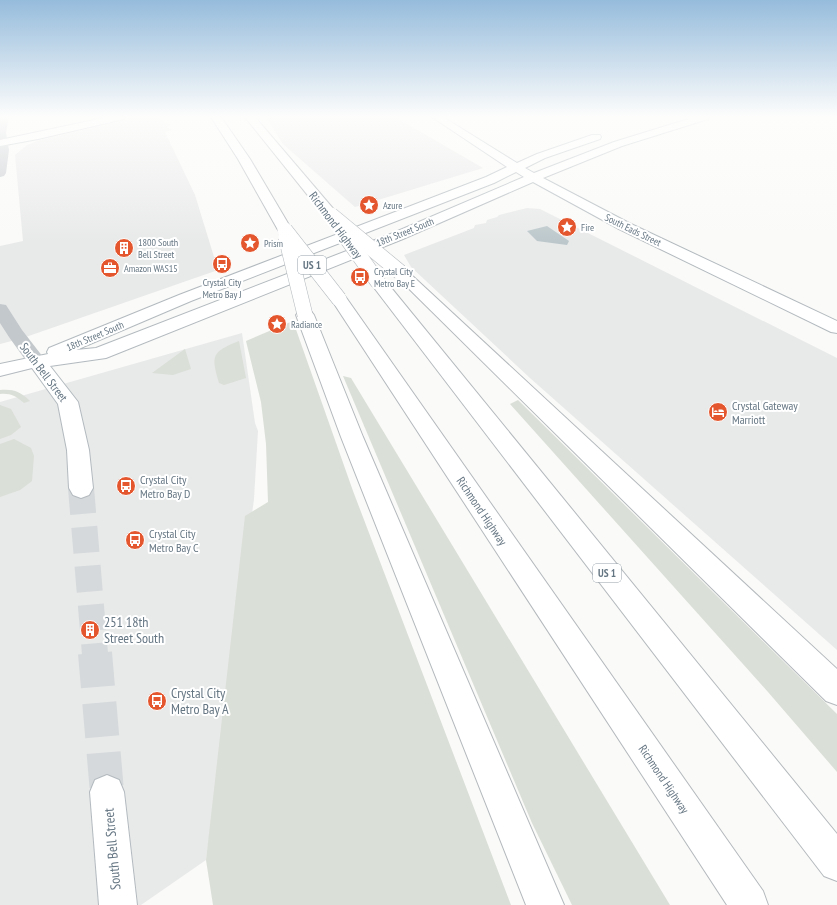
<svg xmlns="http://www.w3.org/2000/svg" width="837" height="905" viewBox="0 0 837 905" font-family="'PT Sans Narrow',sans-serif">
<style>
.built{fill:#e8e9e9}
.green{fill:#dadfd7}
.water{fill:#bbc7cb}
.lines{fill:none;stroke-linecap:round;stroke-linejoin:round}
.secondary-tunnel-far1{stroke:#d5d9db;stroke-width:26;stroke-dasharray:26 13;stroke-linecap:butt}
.secondary-tunnel{stroke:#d5d9db;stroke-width:34;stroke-dasharray:34 16;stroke-linecap:butt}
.secondary-casing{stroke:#b3babf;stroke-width:2}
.highway-casing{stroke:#b4b9bd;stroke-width:2}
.street{fill:#c3c8cc;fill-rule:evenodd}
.secondary{fill:#fff;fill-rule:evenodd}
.highway{fill:#fff;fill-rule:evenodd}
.highway-bridge-casing{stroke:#b4b9bd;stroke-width:16;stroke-linecap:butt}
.highway-bridge{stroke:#fff;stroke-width:15}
.labels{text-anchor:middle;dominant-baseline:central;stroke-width:4;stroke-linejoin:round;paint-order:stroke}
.far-poi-label{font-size:10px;fill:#657683;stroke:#fff;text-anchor:start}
.far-street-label{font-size:10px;fill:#657683;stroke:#fff}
.shield{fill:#fff;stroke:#939fa8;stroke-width:1}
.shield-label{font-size:11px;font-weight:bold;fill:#657683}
.street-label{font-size:12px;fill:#657683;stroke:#fff}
.poi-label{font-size:12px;fill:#657683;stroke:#fff;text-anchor:start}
.near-poi-label{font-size:14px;fill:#657683;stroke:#fff;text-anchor:start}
.near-street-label{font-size:14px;fill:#657683;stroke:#fff}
</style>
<rect width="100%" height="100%" fill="#fafaf8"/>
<g class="built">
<path d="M 138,117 L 159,117 L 163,121 L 171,125 L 167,127 L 172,130 L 165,132 L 195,195 L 218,270 L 23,338 L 0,344 L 0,246 L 23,241 L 15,155 L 27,145 L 40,140 Z"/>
<path d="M 266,117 L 395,117 L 483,168 L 355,207 L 283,144 Z"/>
<path d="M 527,208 L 540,209 L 837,358 L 837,650 L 530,378 L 411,267 L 404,255 L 474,228 L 475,225 L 486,223 L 487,220 L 497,217 L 499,215 Z"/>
<path d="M 242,333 L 255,423 L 258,431 L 254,499 L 206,860 L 141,905 L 0,905 L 0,402 Z"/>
</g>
<g class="green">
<path d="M 293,321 L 353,491 L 511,905 L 213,905 L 206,860 L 245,516 L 268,502 L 266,444 L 261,402 L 246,341 Z"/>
<path d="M 239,341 L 246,378 L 224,385 L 219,383 C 211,356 211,352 239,341 Z"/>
<path d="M 185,349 L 191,369 L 173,375 L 152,373 Z"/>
<path d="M 343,376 L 351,378 L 670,905 L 572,905 L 532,823 Z"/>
<path d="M 0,390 C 13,389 20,391 30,401 L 24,403 C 16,396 10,393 0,394 Z"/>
<path d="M 518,400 L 837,714 L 837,772 L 768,692 L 510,404 Z"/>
<path d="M 0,405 L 11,409 L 21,427 L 11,435 L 0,439 Z"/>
<path d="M 14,439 L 31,448 L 34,456 L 32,481 L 20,490 L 0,497 L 0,444 Z"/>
</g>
<path class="water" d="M 547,226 L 569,241 L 567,245 L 537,241 L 527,231 Z"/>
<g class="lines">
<path class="secondary-tunnel-far1" d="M 81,488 L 95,654"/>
<path class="secondary-tunnel" d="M 95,653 L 107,792"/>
<defs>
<g id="secondary">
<path d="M 108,117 L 125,117 L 124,119 L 38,139 L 0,146 L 0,140 Z"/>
<path d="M 432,117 L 443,117 L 517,163 L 537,154 L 592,135 L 600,135 L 601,137 L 600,139 L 545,158 L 525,168 L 534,173 L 614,142 L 695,117 L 709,117 L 708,119 L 622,146 L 543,178 L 629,223 L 837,321 L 837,333 L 831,332 L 619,229 L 533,182 L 403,239 L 106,358 L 50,366 L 78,402 L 89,450 L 93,488 L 89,495 L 81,498 L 73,495 L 69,488 L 67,450 L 58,404 L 32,368 L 0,376 L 0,364 L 48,354 L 47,352 L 49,348 L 179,295 L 486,177 L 507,167 ZM 516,172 L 524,177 L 393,233 L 96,348 L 76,350 L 191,301 L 494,183 Z"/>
<path d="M 107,775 L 119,780 L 124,792 L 137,905 L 99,905 L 90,792 L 95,780 Z"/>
</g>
<g id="highway">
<path d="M 211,117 L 221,117 L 250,159 L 292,230 L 290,233 L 285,234 L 280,233 L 278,230 L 238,159 Z"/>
<path d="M 245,117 L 255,117 L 336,212 L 338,215 L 336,218 L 326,218 Z"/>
<path d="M 400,267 L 405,269 L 837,669 L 837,705 L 826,701 L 395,275 L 392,272 L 395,269 Z"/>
<path d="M 378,277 L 384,279 L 837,834 L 837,881 L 824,876 L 372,285 L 370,282 L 372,279 Z"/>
<path d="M 339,294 L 345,296 L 763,891 L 768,905 L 727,905 L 331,299 L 333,296 Z"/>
<path d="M 305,310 L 311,311 L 314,315 L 363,437 L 564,905 L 526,905 L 341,437 L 296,315 L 299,311 Z"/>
</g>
</defs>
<use href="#secondary" class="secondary-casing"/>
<use href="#highway" class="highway-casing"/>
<g class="street">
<path d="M 0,117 L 9,117 L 6,133 L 9,150 L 6,173 L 4,176 L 0,177 Z"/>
<path d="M 0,304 L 6,305 L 22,330 L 43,357 L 45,361 L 43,365 L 36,367 L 29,365 L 9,337 L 0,323 Z"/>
</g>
<use href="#secondary" class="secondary"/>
<use href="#highway" class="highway"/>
<defs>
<g id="highway-bridge">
<path d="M 331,215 L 400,272"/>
<path d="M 285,230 L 339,299"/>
<path d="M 286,237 L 305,315"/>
<path d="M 346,237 L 378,282"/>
</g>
</defs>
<use href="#highway-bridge" class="highway-bridge-casing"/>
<use href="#highway-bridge" class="highway-bridge"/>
</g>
<linearGradient id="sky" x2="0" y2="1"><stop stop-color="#96bcdc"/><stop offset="0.48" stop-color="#fdfdfc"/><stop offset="1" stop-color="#fdfdfc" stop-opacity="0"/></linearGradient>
<rect width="837" height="243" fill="url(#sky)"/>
<defs>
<symbol id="sight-disc" viewBox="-11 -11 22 22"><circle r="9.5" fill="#e4572e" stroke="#fff"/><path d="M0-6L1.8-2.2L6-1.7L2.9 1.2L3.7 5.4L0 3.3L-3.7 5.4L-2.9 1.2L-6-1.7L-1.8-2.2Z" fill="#fff"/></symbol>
<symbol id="building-disc" viewBox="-11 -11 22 22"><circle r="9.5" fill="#e4572e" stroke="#fff"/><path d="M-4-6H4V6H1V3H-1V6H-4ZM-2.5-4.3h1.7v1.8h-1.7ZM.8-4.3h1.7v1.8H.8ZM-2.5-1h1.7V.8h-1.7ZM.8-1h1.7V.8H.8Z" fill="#fff"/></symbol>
<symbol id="bus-disc" viewBox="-11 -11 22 22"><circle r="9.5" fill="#e4572e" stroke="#fff"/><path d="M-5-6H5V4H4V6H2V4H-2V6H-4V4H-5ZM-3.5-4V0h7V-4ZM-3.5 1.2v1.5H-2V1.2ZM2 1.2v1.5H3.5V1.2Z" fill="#fff"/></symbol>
<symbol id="office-disc" viewBox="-11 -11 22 22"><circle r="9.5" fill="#e4572e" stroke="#fff"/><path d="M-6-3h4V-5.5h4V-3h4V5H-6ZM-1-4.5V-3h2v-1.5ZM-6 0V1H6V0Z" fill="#fff"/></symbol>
<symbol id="hotel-disc" viewBox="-11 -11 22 22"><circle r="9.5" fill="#e4572e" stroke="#fff"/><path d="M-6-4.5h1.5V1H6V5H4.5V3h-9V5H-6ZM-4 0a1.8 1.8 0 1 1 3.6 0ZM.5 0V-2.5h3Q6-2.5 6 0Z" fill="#fff"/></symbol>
</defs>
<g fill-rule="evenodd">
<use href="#sight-disc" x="358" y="194" width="22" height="22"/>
<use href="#sight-disc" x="556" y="216" width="22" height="22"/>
<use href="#sight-disc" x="239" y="232" width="22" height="22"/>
<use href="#building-disc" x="113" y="237" width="22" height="22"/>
<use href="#bus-disc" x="211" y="253" width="22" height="22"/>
<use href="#office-disc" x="99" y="257" width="22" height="22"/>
<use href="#bus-disc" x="349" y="266" width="22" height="22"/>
<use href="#sight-disc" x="266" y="313" width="22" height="22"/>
<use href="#hotel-disc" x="707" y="401" width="22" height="22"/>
<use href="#bus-disc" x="115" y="475" width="22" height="22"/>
<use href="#bus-disc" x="124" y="529" width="22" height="22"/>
<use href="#building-disc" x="79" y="619" width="22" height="22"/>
<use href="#bus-disc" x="146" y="690" width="22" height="22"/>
</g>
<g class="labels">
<g class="far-poi-label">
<text x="383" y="205">Azure</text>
<text x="581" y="227">Fire</text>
<text x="138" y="242">1800 South<tspan x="138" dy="12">Bell Street</tspan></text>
<text x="264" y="243">Prism</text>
<text x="124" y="268">Amazon WAS15</text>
<text x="374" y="271">Crystal City<tspan x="374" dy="12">Metro Bay E</tspan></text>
<text x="222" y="282" text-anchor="middle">Crystal City<tspan x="222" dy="12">Metro Bay J</tspan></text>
<text x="291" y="324">Radiance</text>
</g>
<g class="far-street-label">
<text transform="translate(633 230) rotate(26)">South Eads Street</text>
<text transform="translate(405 232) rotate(-22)">18th Street South</text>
<text transform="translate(95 336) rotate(-23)">18th Street South</text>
</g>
<g class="shield">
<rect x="298" y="256" width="28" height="18" rx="3"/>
<rect x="593" y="564" width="28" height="18" rx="3"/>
</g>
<g class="shield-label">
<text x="312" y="265">US 1</text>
<text x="607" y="573">US 1</text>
</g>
<g class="street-label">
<text transform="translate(336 225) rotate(53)">Richmond Highway</text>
<text transform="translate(44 372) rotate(53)">South Bell Street</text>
<text transform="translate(482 511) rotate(56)">Richmond Highway</text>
<text transform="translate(664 779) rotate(56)">Richmond Highway</text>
</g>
<g class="poi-label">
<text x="732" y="405">Crystal Gateway<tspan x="732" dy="14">Marriott</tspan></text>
<text x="140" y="479">Crystal City<tspan x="140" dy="14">Metro Bay D</tspan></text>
<text x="149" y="533">Crystal City<tspan x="149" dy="14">Metro Bay C</tspan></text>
</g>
<g class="near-poi-label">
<text x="104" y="622">251 18th<tspan x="104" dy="16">Street South</tspan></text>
<text x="171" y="693">Crystal City<tspan x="171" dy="16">Metro Bay A</tspan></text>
</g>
<g class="near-street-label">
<text transform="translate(112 849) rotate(-95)">South Bell Street</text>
</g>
</g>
</svg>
